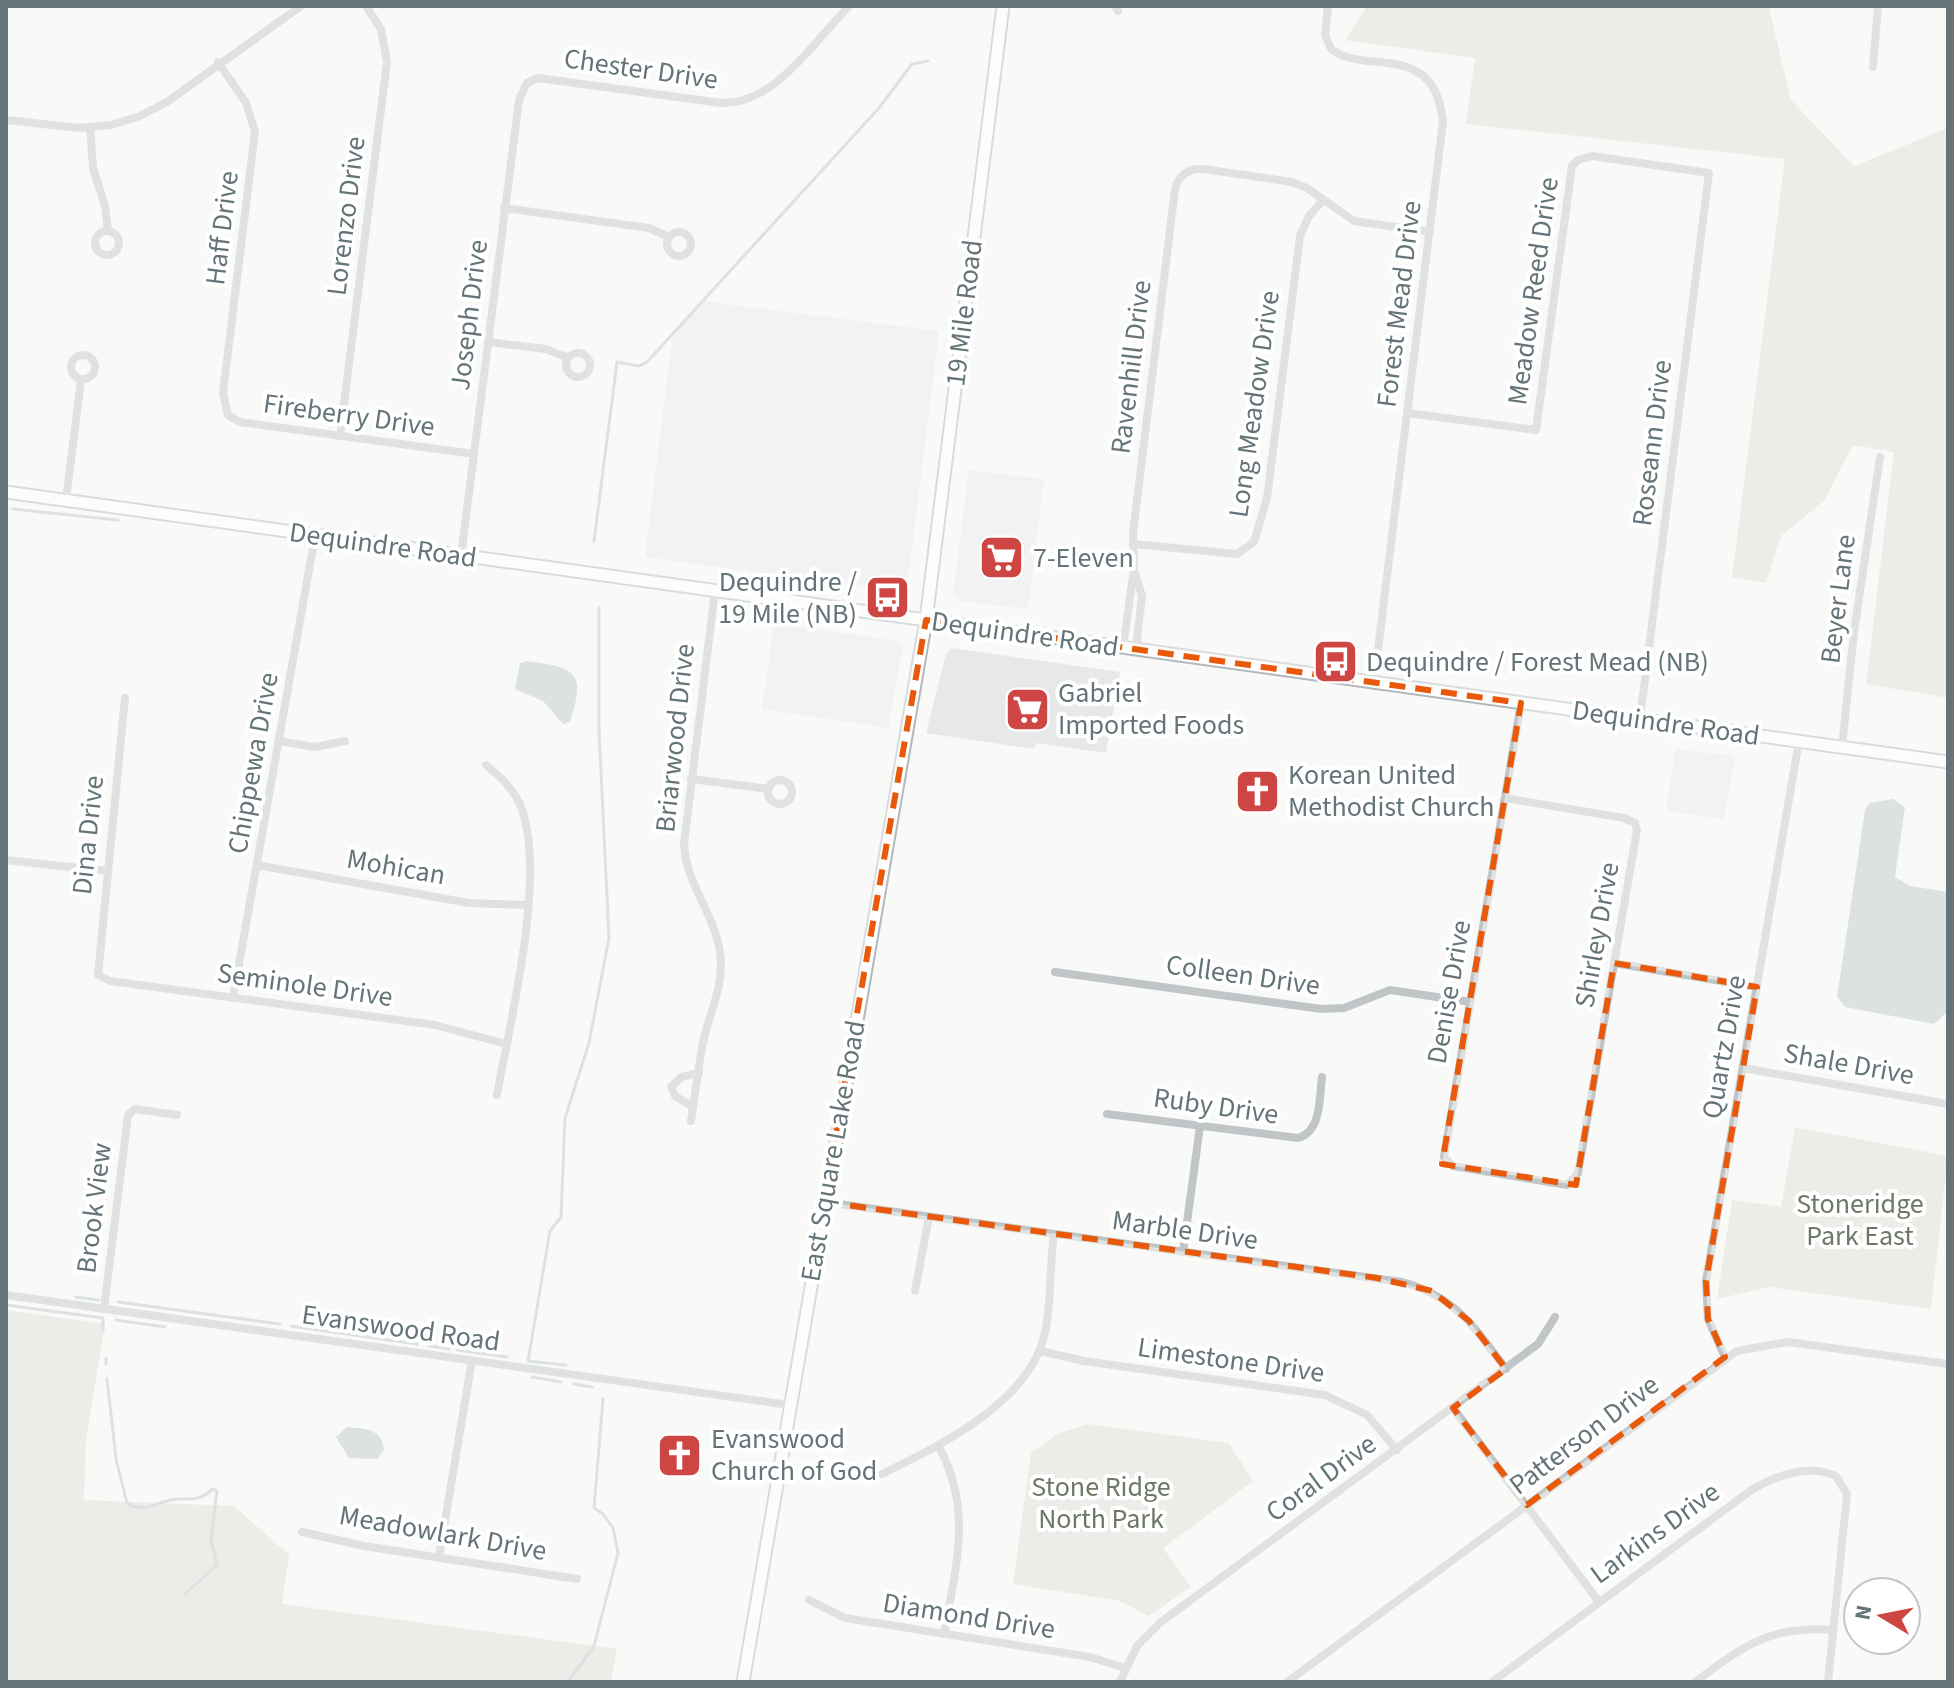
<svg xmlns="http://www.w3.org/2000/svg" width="1954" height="1688" viewBox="0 0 1954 1688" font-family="'Source Sans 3',sans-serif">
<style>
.built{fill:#e7e9e8}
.green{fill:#dbded7}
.water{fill:#b9c4c6}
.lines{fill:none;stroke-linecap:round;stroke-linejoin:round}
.stream{stroke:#b9c4c6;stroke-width:3}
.secondary-casing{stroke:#b2b9bc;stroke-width:15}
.minor{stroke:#c0c5c7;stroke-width:8}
.secondary{stroke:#fff;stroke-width:11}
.marked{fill:none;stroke:#e8590c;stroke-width:6;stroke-dasharray:16 10;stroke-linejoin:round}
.labels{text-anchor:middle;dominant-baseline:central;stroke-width:8;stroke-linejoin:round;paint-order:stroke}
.street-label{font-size:28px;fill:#647479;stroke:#fff}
.poi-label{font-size:28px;fill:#647479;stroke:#fff;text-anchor:start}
.park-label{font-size:28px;fill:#6d7866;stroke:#fff}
</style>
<rect width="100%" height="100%" fill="#f9f9f8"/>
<g class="built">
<path d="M 701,301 L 939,331 L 906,593 L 645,557 L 673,333 Z"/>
<path d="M 969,470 L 1044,479 L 1028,609 L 959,601 L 953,593 Z"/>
<path d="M 774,623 L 897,641 L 903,647 L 888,728 L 762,709 Z"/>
<path d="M 951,648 L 1120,672 L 1106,753 L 1036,743 L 1034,749 L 926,733 L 946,654 Z"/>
<path d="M 1675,749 L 1735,756 L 1724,819 L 1666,811 Z"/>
</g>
<g class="green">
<path d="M 1367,6 L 1765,6 L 1769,8 L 1791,100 L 1854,166 L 1948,128 L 1948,698 L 1866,684 L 1894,452 L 1853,445 L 1824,501 L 1781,536 L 1766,583 L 1732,577 L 1785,159 L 1466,124 L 1475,58 L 1345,40 Z"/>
<path d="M 1795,1127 L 1948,1156 L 1931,1309 L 1769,1287 L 1717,1299 L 1732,1200 L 1781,1207 Z"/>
<path d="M 6,1310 L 105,1324 L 86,1440 L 84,1500 L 234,1506 L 289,1555 L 282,1604 L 617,1649 L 611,1682 L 6,1682 Z"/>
<path d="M 1088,1424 L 1229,1443 L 1253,1481 L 1163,1548 L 1191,1587 L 1149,1616 L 1120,1601 L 1013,1584 L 1031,1453 L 1057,1434 Z"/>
</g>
<g class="water">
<path d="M 526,661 C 573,667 588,670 570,722 L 563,724 L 543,701 L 515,689 L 520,663 Z"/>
<path d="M 1893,799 L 1905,807 L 1895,877 L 1910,886 L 1948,892 L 1948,1011 L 1934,1024 L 1845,1007 L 1837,997 L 1865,810 L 1869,803 Z"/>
<path d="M 347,1427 C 365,1429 382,1428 384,1450 L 377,1459 L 349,1458 L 336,1437 Z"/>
</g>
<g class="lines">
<g class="stream">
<path d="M 13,509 L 118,520"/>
<path d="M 594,541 L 617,362 L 639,366 L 647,362 L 879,108 L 912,64 L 928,61"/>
<path d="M 76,1297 L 99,1300"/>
<path d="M 118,1302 L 280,1324"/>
<path d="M 6,1305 L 103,1318 L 103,1331"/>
<path d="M 116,1320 L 165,1327"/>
<path d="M 291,1326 L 417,1344"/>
<path d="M 430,1346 L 449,1349"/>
<path d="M 457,1350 L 507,1357"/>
<path d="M 106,1358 L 106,1364"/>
<path d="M 566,1365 L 528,1361 L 550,1231 L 561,1217 L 565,1118 L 589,1043 L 609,938 L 599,730 L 599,608"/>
<path d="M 532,1377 L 561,1382"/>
<path d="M 107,1379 L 116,1459 L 127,1503 C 142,1514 155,1503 171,1500 C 190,1496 194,1505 213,1489 L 217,1491 L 211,1539 L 217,1565 L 185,1594"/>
<path d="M 574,1384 L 592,1387"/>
<path d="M 568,1682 L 594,1646 L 618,1553 L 613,1528 L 603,1514 L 594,1508 L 603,1399"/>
</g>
<defs>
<g id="secondary">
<path d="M 6,492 L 1948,762"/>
<path d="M 743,1682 L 926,620 L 1003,6"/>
</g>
</defs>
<use href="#secondary" class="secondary-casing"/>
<g class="minor">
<path d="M 1115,6 L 1118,11"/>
<path d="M 1328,6 L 1325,35 L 1331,49 C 1365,76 1434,39 1443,121 L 1374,682"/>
<path d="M 218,62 L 246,103 L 255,132 L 223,393 L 228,415 L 240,422 L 474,454"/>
<path d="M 1873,67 L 1878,6"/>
<path d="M 6,120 L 79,128 L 111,125 L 140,116 L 167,102 L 301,6"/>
<path d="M 90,127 L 93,168 L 105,206 L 108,231"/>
<path d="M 504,208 L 649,228 L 669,237"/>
<circle cx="107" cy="243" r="12"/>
<circle cx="679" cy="244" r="12"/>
<path d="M 488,342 L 546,349 L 568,358"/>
<circle cx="578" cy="365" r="12"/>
<circle cx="83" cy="367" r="12"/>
<path d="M 1408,413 L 1536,430 L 1572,166 L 1578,160 L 1592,156 L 1709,173 L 1640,719"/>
<path d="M 340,436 L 387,62 L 381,29 L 366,6"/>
<path d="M 66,500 L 81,380"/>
<path d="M 1133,544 L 1237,554 L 1254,542 L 1267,498 L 1300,236 L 1309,216 L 1323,200"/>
<path d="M 461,556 L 519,100 L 527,83 L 538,78 L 721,103 C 773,106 815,41 849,6"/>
<path d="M 1134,570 L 1142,596 L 1136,649"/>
<path d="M 1123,648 L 1134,569 L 1133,533 L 1175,189 C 1179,175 1188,168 1203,169 L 1292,182 L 1307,188 L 1354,221 L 1430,232"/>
<path d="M 125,698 L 98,975 L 110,981 L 435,1025 L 506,1044"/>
<path d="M 279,741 L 315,747 L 345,741"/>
<path d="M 1842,747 L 1854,632 L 1880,457"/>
<path d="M 486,765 C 499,776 511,786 519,802 C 549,868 510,1022 497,1095"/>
<path d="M 691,779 L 769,789"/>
<circle cx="780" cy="792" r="12"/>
<path d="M 1505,798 L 1624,818 L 1635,823 L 1637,830 L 1578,1173 L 1567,1185 L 1453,1166 L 1444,1157 L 1521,703"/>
<path d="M 6,860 L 107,871"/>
<path d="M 257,865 L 469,903 L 528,905"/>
<path d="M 1614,963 L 1757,987"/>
<path d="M 1055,972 L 1321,1009 L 1344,1008 L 1390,990 L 1470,1002"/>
<path d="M 233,998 L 315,536"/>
<path d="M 1743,1068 L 1948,1104"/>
<path d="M 693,1107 L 675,1096 L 671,1087 L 681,1077 L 699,1073"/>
<path d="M 1107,1114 L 1298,1138 C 1322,1131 1319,1098 1322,1077"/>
<path d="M 691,1121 C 695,1095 698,1069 703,1043 C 709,1012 725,986 720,953 C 715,914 686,885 684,844 L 715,591"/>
<path d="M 824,1202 L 1402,1282 C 1455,1296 1474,1327 1506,1369"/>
<path d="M 1183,1252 L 1200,1126"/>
<path d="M 915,1291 L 929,1217"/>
<path d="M 6,1295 L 789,1405"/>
<path d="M 104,1309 L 128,1115 L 135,1109 L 177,1115"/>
<path d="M 1040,1351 L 1084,1361 L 1325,1395 L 1367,1415 L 1397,1450"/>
<path d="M 1725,1357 L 1708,1319 L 1706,1281 L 1799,741"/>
<path d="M 1453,1408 L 1599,1602"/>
<path d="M 939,1447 C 973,1510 956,1566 944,1634"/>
<path d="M 882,1474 C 941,1445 1030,1402 1045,1333 C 1052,1301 1049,1267 1054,1234"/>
<path d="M 302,1532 L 364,1546 L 577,1579"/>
<path d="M 439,1557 L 472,1360"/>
<path d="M 809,1600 L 845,1618 L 1090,1657 L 1125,1668"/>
<path d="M 1120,1682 L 1137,1646 L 1161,1622 L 1538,1344 L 1555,1317"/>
<path d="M 1287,1682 L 1737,1351 L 1788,1342 L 1948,1364"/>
<path d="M 1492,1682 L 1750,1491 C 1774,1476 1809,1463 1836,1476 L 1847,1494 L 1828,1682"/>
<path d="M 1695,1682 C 1743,1646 1771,1625 1833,1630"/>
</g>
<use href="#secondary" class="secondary"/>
</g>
<path d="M0 0H1954V1688H0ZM 926,620 L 1521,703 L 1442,1164 L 1576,1185 L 1614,963 L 1757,987 L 1706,1281 L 1708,1319 L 1725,1357 L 1527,1505 L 1453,1408 L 1506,1369 L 1469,1321 L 1432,1291 L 1377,1278 L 824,1202 Z" fill="#f9f9f8" fill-opacity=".55" fill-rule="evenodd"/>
<path class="marked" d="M 926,620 L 1521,703 L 1442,1164 L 1576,1185 L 1614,963 L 1757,987 L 1706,1281 L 1708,1319 L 1725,1357 L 1527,1505 L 1453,1408 L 1506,1369 L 1469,1321 L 1432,1291 L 1377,1278 L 824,1202 Z"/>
<defs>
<symbol id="supermarket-square" viewBox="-11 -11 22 22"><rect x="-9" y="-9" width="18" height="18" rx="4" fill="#ce4643" stroke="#fff"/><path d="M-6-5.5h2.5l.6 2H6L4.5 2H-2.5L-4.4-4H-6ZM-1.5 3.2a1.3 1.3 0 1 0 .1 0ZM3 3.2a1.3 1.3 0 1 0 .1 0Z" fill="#fff"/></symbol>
<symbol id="bus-square" viewBox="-11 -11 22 22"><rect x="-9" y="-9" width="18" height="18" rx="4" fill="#ce4643" stroke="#fff"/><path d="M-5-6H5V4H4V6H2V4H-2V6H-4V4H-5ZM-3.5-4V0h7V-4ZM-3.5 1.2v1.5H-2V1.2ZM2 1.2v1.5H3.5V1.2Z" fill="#fff"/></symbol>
<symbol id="church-square" viewBox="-11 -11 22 22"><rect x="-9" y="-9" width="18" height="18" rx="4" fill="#ce4643" stroke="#fff"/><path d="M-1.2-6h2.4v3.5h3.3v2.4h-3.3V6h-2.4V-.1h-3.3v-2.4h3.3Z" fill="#fff"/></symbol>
</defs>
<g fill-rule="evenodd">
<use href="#supermarket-square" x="976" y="532" width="51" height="51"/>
<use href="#bus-square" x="862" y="572" width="51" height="51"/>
<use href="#bus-square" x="1310" y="636" width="51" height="51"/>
<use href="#supermarket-square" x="1002" y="684" width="51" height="51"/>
<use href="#church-square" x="1232" y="766" width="51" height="51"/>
<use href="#church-square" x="654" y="1430" width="51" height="51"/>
</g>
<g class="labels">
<g class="street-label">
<text transform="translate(641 69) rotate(8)">Chester Drive</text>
<text transform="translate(346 216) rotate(-83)">Lorenzo Drive</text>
<text transform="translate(222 228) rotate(-83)">Haff Drive</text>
<text transform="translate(1533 291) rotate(-82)">Meadow Reed Drive</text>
<text transform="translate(1399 304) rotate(-83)">Forest Mead Drive</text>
<text transform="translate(964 313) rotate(-83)">19 Mile Road</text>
<text transform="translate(469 315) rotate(-83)">Joseph Drive</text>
<text transform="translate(1131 367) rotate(-83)">Ravenhill Drive</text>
<text transform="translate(1254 404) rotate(-82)">Long Meadow Drive</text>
<text transform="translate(349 415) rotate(8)">Fireberry Drive</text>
<text transform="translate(1652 443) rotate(-83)">Roseann Drive</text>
<text transform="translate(383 545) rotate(8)">Dequindre Road</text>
<text transform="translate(1838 599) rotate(-83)">Beyer Lane</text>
<text transform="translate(1025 634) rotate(8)">Dequindre Road</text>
<text transform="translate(1666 723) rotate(8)">Dequindre Road</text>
<text transform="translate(675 738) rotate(-84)">Briarwood Drive</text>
<text transform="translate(253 763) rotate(-80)">Chippewa Drive</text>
<text transform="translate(88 835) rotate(-84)">Dina Drive</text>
<text transform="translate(396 867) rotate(10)">Mohican</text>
<text transform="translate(1597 935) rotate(-80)">Shirley Drive</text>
<text transform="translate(1243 975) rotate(8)">Colleen Drive</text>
<text transform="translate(305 985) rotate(8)">Seminole Drive</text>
<text transform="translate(1449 992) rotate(-80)">Denise Drive</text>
<text transform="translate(1724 1047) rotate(-80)">Quartz Drive</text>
<text transform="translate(1849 1064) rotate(10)">Shale Drive</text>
<text transform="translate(1216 1106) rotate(8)">Ruby Drive</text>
<text transform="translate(833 1151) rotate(-80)">East Square Lake Road</text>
<text transform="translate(94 1208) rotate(-83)">Brook View</text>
<text transform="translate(1185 1230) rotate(8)">Marble Drive</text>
<text transform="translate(401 1328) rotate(8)">Evanswood Road</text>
<text transform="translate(1231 1360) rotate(8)">Limestone Drive</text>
<text transform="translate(1584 1435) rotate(-37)">Patterson Drive</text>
<text transform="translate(1321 1478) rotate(-36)">Coral Drive</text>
<text transform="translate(443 1533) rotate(10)">Meadowlark Drive</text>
<text transform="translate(1655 1533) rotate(-36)">Larkins Drive</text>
<text transform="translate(969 1616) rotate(9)">Diamond Drive</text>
</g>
<g class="poi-label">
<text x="1033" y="558">7-Eleven</text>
<text x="857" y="582" text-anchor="end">Dequindre /<tspan x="857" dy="32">19 Mile (NB)</tspan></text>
<text x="1366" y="662">Dequindre / Forest Mead (NB)</text>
<text x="1058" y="693">Gabriel<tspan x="1058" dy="32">Imported Foods</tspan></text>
<text x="1288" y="775">Korean United<tspan x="1288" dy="32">Methodist Church</tspan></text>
<text x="711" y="1439">Evanswood<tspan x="711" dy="32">Church of God</tspan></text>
</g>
<g class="park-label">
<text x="1860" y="1204">Stoneridge<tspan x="1860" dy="32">Park East</tspan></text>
<text x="1101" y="1487">Stone Ridge<tspan x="1101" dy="32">North Park</tspan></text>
</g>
</g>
<rect width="1954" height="1688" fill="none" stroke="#647479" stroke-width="16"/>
<g transform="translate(1882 1616) rotate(280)"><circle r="38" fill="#ffffff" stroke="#c1c7c9" stroke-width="2"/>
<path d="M0-6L14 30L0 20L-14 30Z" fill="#ce4643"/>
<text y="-12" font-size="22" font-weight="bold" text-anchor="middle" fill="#647479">N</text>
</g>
</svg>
